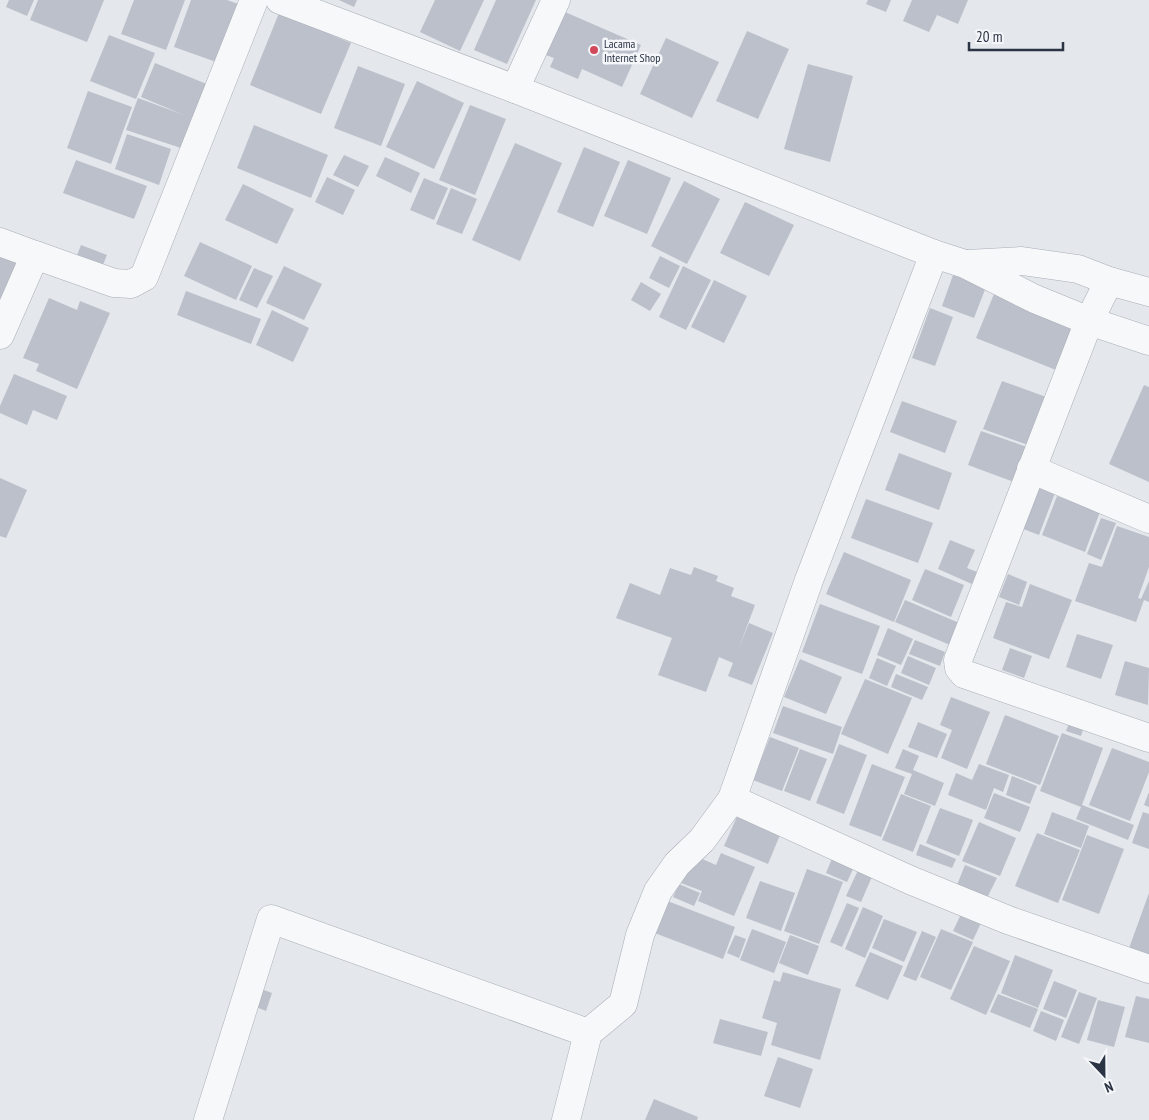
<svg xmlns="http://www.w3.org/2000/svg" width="1149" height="1120" viewBox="0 0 1149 1120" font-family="'PT Sans Narrow',sans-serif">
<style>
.building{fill:#bbc0ca}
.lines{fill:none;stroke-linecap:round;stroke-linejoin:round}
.minor-casing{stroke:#a9aeb7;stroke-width:29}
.minor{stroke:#f7f8fa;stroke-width:28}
.poi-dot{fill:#d1495b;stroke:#f4f6f9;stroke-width:2}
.labels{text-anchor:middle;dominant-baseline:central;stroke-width:5;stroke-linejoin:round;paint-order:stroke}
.poi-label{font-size:12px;fill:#2b3445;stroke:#f4f6f9;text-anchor:start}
</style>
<rect width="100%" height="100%" fill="#e4e7ec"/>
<g class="building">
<path d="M 9,0 L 34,0 L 27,16 L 6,7 Z"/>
<path d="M 38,0 L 104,0 L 87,42 L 30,20 Z"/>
<path d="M 134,0 L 185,0 L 166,50 L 121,34 Z"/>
<path d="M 191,0 L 227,0 L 241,5 L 219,63 L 174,47 Z"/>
<path d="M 339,0 L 357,0 L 354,7 Z"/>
<path d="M 435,0 L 484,0 L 460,51 L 420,32 Z"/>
<path d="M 496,0 L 536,0 L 507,64 L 474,50 Z"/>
<path d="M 868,0 L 891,0 L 886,12 L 866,4 Z"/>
<path d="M 912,0 L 968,0 L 958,24 L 937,15 L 929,32 L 903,21 Z"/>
<path d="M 565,12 L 641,45 L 622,87 L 582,69 L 578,79 L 550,67 L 554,58 L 546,55 Z"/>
<path d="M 279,13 L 351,43 L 321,114 L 250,85 Z"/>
<path d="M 747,31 L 789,49 L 758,119 L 716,101 Z"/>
<path d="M 109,35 L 155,53 L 136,99 L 90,81 Z"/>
<path d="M 666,38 L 719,62 L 692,118 L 640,94 Z"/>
<path d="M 155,63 L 209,85 L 195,119 L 192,117 L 181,148 L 126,130 L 138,98 L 184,115 L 141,97 Z"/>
<path d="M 808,64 L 853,76 L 830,162 L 784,149 Z"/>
<path d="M 358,66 L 405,84 L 381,146 L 334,128 Z"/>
<path d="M 417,81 L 464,103 L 434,169 L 386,147 Z"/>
<path d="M 88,91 L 132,107 L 111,164 L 67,148 Z"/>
<path d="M 470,105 L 506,119 L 475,195 L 439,180 Z"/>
<path d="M 254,125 L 328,155 L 311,198 L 237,168 Z"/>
<path d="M 127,134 L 171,149 L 159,185 L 115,169 Z"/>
<path d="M 515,143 L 562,163 L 520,261 L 472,240 Z"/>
<path d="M 584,147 L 620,162 L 593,227 L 557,212 Z"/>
<path d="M 344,155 L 369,166 L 358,187 L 333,175 Z"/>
<path d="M 385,157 L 420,173 L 411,193 L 376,176 Z"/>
<path d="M 76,160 L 147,186 L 134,219 L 63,193 Z"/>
<path d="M 628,160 L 671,178 L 647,234 L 604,216 Z"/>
<path d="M 327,177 L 355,190 L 343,215 L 315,202 Z"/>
<path d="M 424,178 L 448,188 L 434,220 L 410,210 Z"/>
<path d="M 684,181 L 720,199 L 687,264 L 651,246 Z"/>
<path d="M 243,184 L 294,209 L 277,244 L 225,220 Z"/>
<path d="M 451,188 L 477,199 L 462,234 L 436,224 Z"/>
<path d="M 745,202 L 794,225 L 769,276 L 720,253 Z"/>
<path d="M 200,242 L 252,266 L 236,300 L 184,276 Z"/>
<path d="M 81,245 L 107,255 L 100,272 L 74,263 Z"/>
<path d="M 0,253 L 23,263 L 0,308 Z"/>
<path d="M 660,256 L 680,266 L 669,288 L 649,278 Z"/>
<path d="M 284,266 L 322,284 L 304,320 L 266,303 Z"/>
<path d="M 683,266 L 711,280 L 686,330 L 659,317 Z"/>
<path d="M 254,268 L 273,276 L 257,308 L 239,300 Z"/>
<path d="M 953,275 L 986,287 L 974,318 L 942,306 Z"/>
<path d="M 714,280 L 747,296 L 724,343 L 691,327 Z"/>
<path d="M 641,282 L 661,294 L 650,311 L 631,300 Z"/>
<path d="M 186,291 L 261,319 L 251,344 L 177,315 Z"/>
<path d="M 994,294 L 1079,328 L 1061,372 L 976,338 Z"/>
<path d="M 49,298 L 77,310 L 80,301 L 110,313 L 77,389 L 36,371 L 39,364 L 23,358 Z"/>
<path d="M 930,308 L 953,317 L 935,366 L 912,358 Z"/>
<path d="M 272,310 L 309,328 L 293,362 L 256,345 Z"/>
<path d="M 14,374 L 67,396 L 57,420 L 33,410 L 27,425 L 0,413 L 0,406 Z"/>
<path d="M 1002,381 L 1049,398 L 1031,446 L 983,429 Z"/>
<path d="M 1144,385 L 1149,387 L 1149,482 L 1109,464 Z"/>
<path d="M 902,401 L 957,421 L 945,453 L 890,432 Z"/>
<path d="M 981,431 L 1027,447 L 1014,482 L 968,465 Z"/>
<path d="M 899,453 L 952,473 L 939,510 L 885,490 Z"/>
<path d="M 0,478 L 27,490 L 6,538 L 0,536 Z"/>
<path d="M 1035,485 L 1055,493 L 1039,535 L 1018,527 Z"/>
<path d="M 1057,496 L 1100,512 L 1085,552 L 1042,535 Z"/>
<path d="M 866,499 L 933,523 L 918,563 L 851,538 Z"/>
<path d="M 1101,518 L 1116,523 L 1101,560 L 1087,554 Z"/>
<path d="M 1117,526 L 1149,537 L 1149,567 L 1138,598 L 1141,599 L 1149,581 L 1149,602 L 1144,600 L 1136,622 L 1075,601 L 1089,563 L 1102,567 Z"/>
<path d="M 950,540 L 975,550 L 967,568 L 977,572 L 972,584 L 938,569 Z"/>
<path d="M 844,552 L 911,580 L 894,622 L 826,594 Z"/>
<path d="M 694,567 L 718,576 L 716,581 L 734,588 L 731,596 L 755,605 L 738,650 L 749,623 L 773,633 L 752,685 L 728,676 L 733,663 L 719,657 L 706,692 L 658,675 L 672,638 L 616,618 L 630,583 L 660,595 L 670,568 L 691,575 Z"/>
<path d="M 925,569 L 964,585 L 951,617 L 912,600 Z"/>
<path d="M 1008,574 L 1027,582 L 1019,605 L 999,597 Z"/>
<path d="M 1030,584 L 1072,600 L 1049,659 L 993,638 L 1006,602 L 1022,607 Z"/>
<path d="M 905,600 L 964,625 L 955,647 L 895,622 Z"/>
<path d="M 820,604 L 880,626 L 862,674 L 802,652 Z"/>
<path d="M 888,628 L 913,639 L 901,665 L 877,655 Z"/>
<path d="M 1077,634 L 1113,645 L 1101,679 L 1066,667 Z"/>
<path d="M 915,640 L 945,652 L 940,666 L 909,654 Z"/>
<path d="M 1010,648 L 1032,656 L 1024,678 L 1002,670 Z"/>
<path d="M 908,656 L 936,668 L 929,685 L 901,673 Z"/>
<path d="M 877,658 L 896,666 L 887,686 L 869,678 Z"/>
<path d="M 800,659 L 842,677 L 826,714 L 784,697 Z"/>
<path d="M 1125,661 L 1149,668 L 1148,705 L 1115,695 Z"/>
<path d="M 896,674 L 928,687 L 922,700 L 891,687 Z"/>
<path d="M 865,679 L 912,698 L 888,754 L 841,734 Z"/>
<path d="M 951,697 L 990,712 L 967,769 L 941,758 L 952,730 L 940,725 Z"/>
<path d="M 783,706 L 842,727 L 833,754 L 773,733 Z"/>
<path d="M 1005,715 L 1059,736 L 1040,785 L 986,764 Z"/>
<path d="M 1071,718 L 1085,723 L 1081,736 L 1066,731 Z"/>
<path d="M 918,722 L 947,734 L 937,758 L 908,747 Z"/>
<path d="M 1062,733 L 1103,748 L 1082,805 L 1134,825 L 1128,840 L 1076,819 L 1081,807 L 1040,791 Z"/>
<path d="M 770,737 L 799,748 L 782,791 L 753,780 Z"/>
<path d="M 839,744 L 867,755 L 844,814 L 816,803 Z"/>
<path d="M 1112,748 L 1149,762 L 1149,772 L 1130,821 L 1089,805 Z"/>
<path d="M 800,749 L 827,759 L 810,801 L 784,791 Z"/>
<path d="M 903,749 L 919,756 L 913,770 L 944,783 L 935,806 L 904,794 L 912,774 L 895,768 Z"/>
<path d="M 872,764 L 905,777 L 881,837 L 849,825 Z"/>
<path d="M 979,764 L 1009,775 L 1003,792 L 994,788 L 986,810 L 948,795 L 956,773 L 972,780 Z"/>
<path d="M 1012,776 L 1037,786 L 1030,804 L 1006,795 Z"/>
<path d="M 1149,792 L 1149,807 L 1144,805 Z"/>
<path d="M 994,793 L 1030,807 L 1020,832 L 984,818 Z"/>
<path d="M 901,794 L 931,806 L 913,852 L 882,840 Z"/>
<path d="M 940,808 L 973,820 L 959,856 L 926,843 Z"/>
<path d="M 739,812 L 782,830 L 768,864 L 724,846 Z"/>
<path d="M 1052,812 L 1089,826 L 1081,848 L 1044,834 Z"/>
<path d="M 1143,812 L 1149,814 L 1149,849 L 1132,843 Z"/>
<path d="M 979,822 L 1016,838 L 1000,876 L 962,861 Z"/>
<path d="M 1037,833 L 1080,850 L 1058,903 L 1015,886 Z"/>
<path d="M 1087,835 L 1124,849 L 1099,914 L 1062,900 Z"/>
<path d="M 920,844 L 956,859 L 952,868 L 916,855 Z"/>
<path d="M 721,853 L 755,867 L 734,916 L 698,901 L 702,891 L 681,883 L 693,855 L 716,865 Z"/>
<path d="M 833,856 L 855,865 L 847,882 L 826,873 Z"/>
<path d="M 965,865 L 997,878 L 987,898 L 957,885 Z"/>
<path d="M 860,866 L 874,872 L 861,902 L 846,896 Z"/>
<path d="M 807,869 L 843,882 L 819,944 L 784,931 Z"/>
<path d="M 760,881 L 795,893 L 781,931 L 746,918 Z"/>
<path d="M 679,884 L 700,893 L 694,906 L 673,897 Z"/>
<path d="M 1149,893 L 1149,958 L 1128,951 Z"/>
<path d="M 665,900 L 735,927 L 723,959 L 652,932 Z"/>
<path d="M 847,903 L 859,908 L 842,947 L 830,942 Z"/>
<path d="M 863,907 L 883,916 L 865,958 L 845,949 Z"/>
<path d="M 962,912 L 982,921 L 973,940 L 953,931 Z"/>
<path d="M 884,919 L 917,932 L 904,962 L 872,948 Z"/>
<path d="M 752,929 L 786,942 L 774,973 L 740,960 Z"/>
<path d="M 941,929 L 973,942 L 951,990 L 920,977 Z"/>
<path d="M 922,931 L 936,937 L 916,981 L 903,976 Z"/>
<path d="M 735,935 L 746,939 L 739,958 L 727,953 Z"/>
<path d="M 790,935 L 819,946 L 808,975 L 779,963 Z"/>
<path d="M 974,946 L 1010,961 L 986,1015 L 950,999 Z"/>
<path d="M 870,952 L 903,966 L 888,1000 L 855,986 Z"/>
<path d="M 1015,955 L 1053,970 L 1038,1008 L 1001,993 Z"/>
<path d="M 783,972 L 841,989 L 820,1060 L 771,1045 L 777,1023 L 762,1018 L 774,980 L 780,982 Z"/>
<path d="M 1054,981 L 1077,990 L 1066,1018 L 1043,1009 Z"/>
<path d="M 256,987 L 272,993 L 266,1011 L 251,1005 Z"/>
<path d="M 1079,992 L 1097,998 L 1079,1044 L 1061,1037 Z"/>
<path d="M 998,994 L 1038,1009 L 1030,1028 L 990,1012 Z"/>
<path d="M 1136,996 L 1149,999 L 1149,1043 L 1125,1037 Z"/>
<path d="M 1098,1000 L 1125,1007 L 1114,1047 L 1087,1040 Z"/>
<path d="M 1041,1011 L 1064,1020 L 1056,1041 L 1033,1031 Z"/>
<path d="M 720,1019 L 768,1032 L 761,1056 L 713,1043 Z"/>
<path d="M 778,1057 L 813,1069 L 800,1108 L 764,1096 Z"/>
<path d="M 654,1099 L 698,1117 L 697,1120 L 645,1120 Z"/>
</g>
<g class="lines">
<defs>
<g id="minor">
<path d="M 280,0 L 515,89 L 934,254 L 965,264 L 1035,299 L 1089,321 L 1149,341"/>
<path d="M 515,89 L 556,0"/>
<path d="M 0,242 L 35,255"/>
<path d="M 967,264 L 1022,261 L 1078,269 L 1109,281 L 1149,292"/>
<path d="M 1109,281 L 1089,321 L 958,660 L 959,668 L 964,674 L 1149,738"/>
<path d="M 0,335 L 35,255 L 114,283 L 131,284 L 144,277 L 254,0"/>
<path d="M 1031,469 L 1149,519"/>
<path d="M 732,799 L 910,880 L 1008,920 L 1149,969"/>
<path d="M 208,1120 L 271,919 L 588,1033"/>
<path d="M 566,1120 L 588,1033 L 623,1004 L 640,935 L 658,891 L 677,864 L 702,840 L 732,799 L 809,580 L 934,254"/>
</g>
</defs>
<use href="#minor" class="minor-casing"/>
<use href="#minor" class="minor"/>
</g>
<circle class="poi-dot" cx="594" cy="50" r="5"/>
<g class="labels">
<g class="poi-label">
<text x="604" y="43">Lacama<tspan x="604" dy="14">Internet Shop</tspan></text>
</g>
</g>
<g transform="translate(1104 1075) rotate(158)" stroke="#f4f6f9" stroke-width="4" paint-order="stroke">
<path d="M0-4L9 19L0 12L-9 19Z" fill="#2b3445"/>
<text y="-8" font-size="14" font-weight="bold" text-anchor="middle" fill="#2b3445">N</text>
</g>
<path d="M969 42v8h94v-8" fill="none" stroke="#2b3445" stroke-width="2.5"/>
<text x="976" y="42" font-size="15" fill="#2b3445" stroke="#f4f6f9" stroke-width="4" paint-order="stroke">20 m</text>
</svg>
